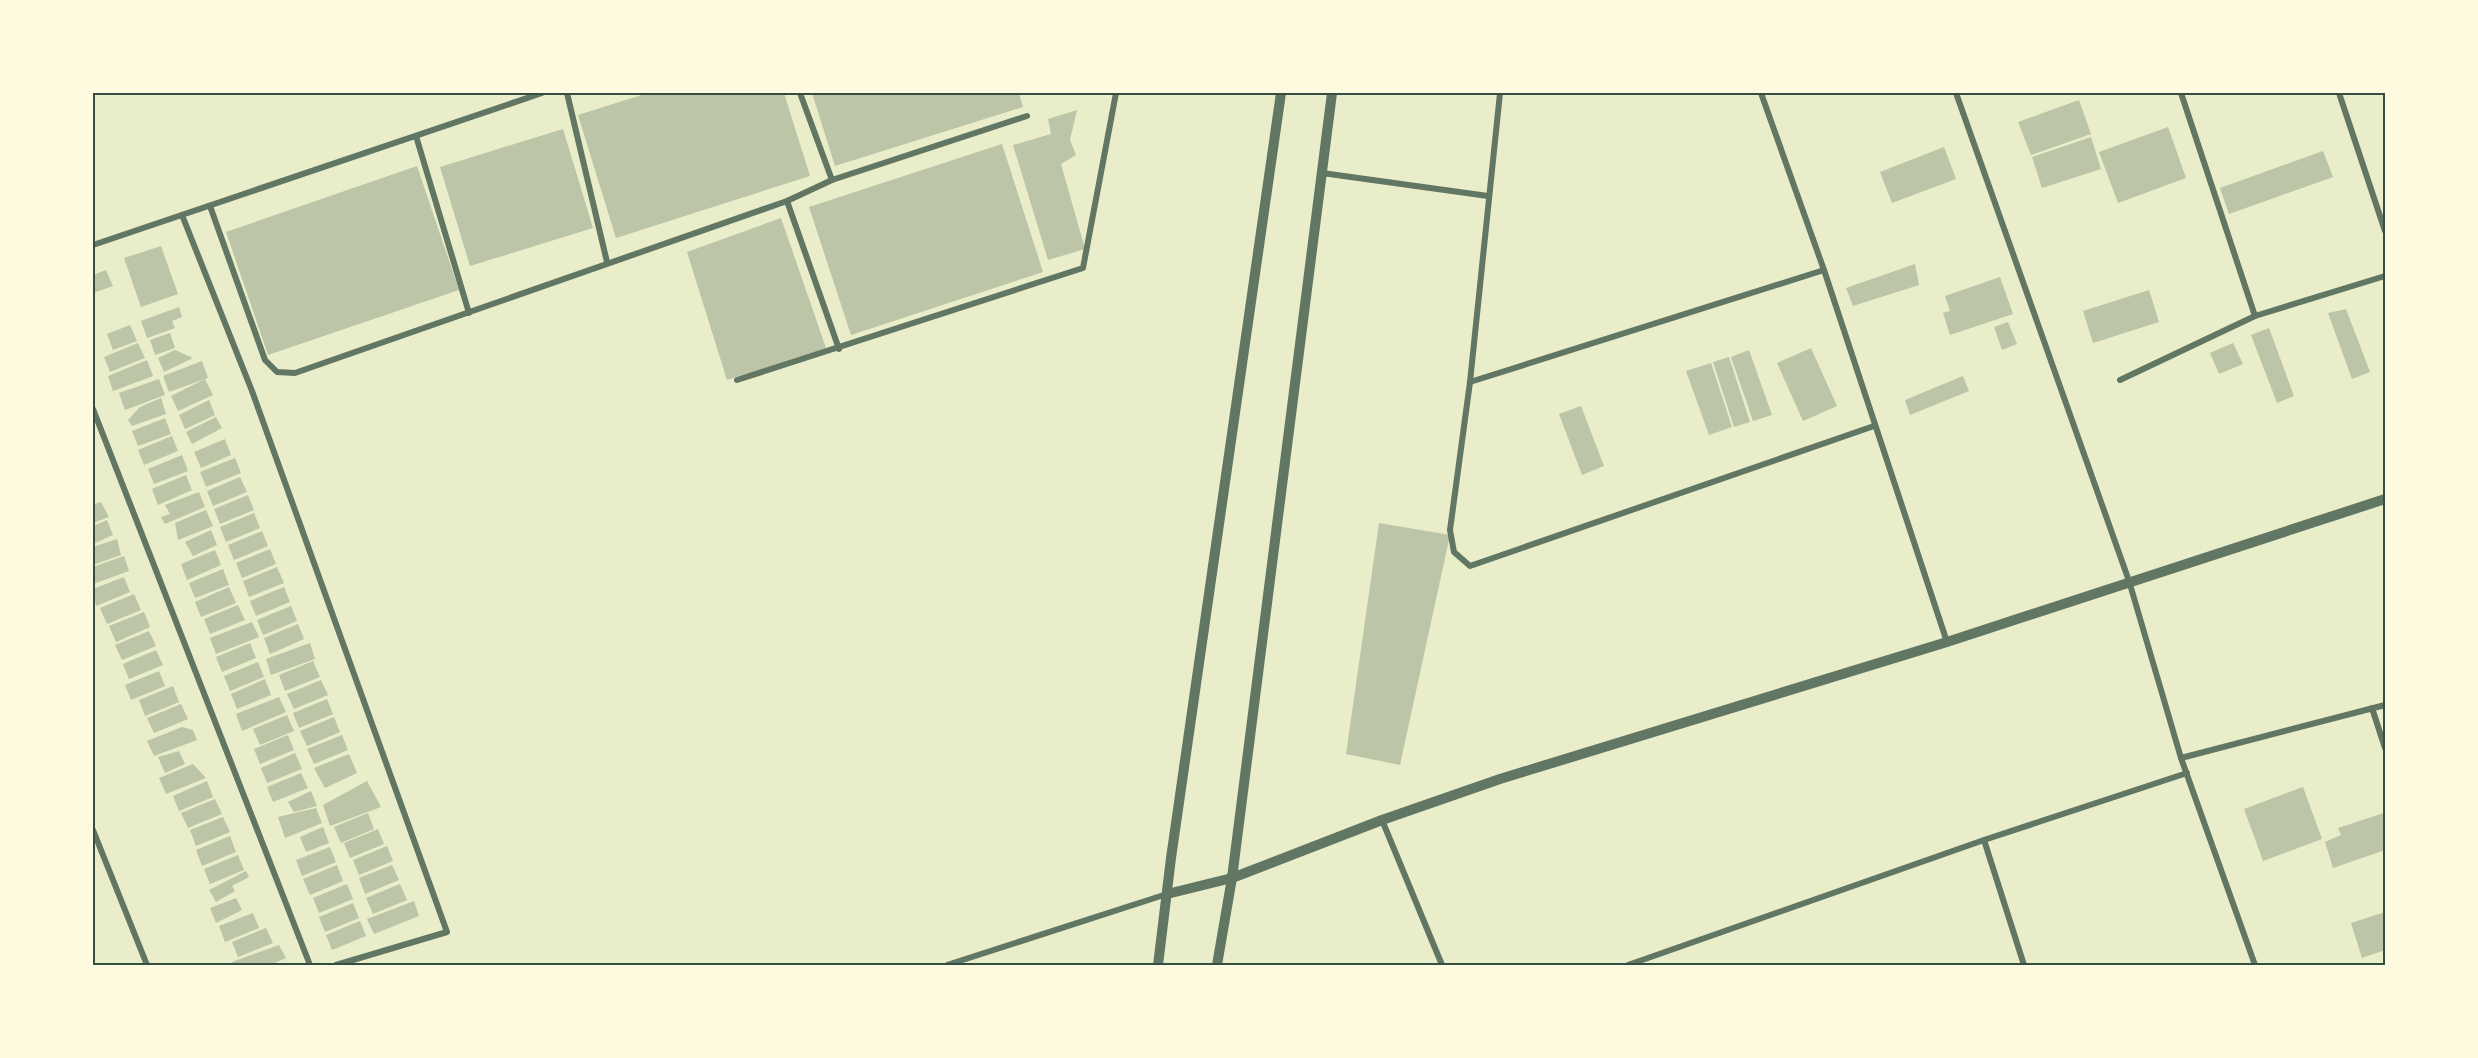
<svg xmlns="http://www.w3.org/2000/svg" width="2478" height="1058" viewBox="0 0 2478 1058" font-family="Literata,serif">
<style>
.building{fill:#bcc5a7}
.lines{fill:none;stroke-linecap:round;stroke-linejoin:round}
.minor{stroke:#617663;stroke-width:6}
.tertiary{stroke:#617663;stroke-width:10}
.neatline{fill:none;stroke:#344e41;stroke-width:2}
</style>
<rect width="100%" height="100%" fill="#e9edc9"/>
<g class="building">
<path d="M 648,93 L 784,93 L 810,176 L 616,238 L 578,115 Z"/>
<path d="M 812,93 L 1019,93 L 1023,107 L 835,166 Z"/>
<path d="M 2079,100 L 2091,134 L 2031,155 L 2018,122 Z"/>
<path d="M 1077,110 L 1070,140 L 1076,155 L 1061,164 L 1085,249 L 1048,260 L 1013,145 L 1051,134 L 1048,119 Z"/>
<path d="M 2168,127 L 2186,178 L 2118,203 L 2099,152 Z"/>
<path d="M 563,129 L 593,228 L 470,266 L 440,167 Z"/>
<path d="M 2091,137 L 2101,169 L 2042,188 L 2032,157 Z"/>
<path d="M 1002,144 L 1043,272 L 851,335 L 809,207 Z"/>
<path d="M 1944,147 L 1956,179 L 1892,203 L 1880,172 Z"/>
<path d="M 2323,151 L 2333,177 L 2229,214 L 2220,188 Z"/>
<path d="M 417,166 L 459,290 L 268,355 L 226,232 Z"/>
<path d="M 781,218 L 826,348 L 727,380 L 687,252 Z"/>
<path d="M 161,246 L 178,294 L 141,307 L 124,258 Z"/>
<path d="M 1915,264 L 1919,285 L 1853,306 L 1846,288 Z"/>
<path d="M 106,270 L 113,286 L 93,293 L 93,275 Z"/>
<path d="M 2000,277 L 2013,314 L 1950,335 L 1943,313 L 1950,311 L 1945,296 Z"/>
<path d="M 2149,290 L 2159,322 L 2093,343 L 2083,311 Z"/>
<path d="M 179,307 L 182,317 L 172,321 L 175,328 L 147,338 L 141,321 Z"/>
<path d="M 2346,309 L 2370,372 L 2352,379 L 2328,313 Z"/>
<path d="M 2008,322 L 2017,344 L 2002,350 L 1994,327 Z"/>
<path d="M 130,325 L 137,341 L 113,350 L 107,334 Z"/>
<path d="M 2269,328 L 2294,396 L 2277,403 L 2251,335 Z"/>
<path d="M 170,333 L 175,348 L 155,355 L 150,340 Z"/>
<path d="M 138,343 L 145,358 L 110,372 L 104,357 Z"/>
<path d="M 2233,343 L 2243,364 L 2219,374 L 2210,353 Z"/>
<path d="M 1811,348 L 1837,406 L 1803,421 L 1777,363 Z"/>
<path d="M 175,350 L 193,358 L 164,372 L 158,358 Z"/>
<path d="M 1749,350 L 1772,415 L 1753,421 L 1731,357 Z"/>
<path d="M 1729,357 L 1750,422 L 1734,427 L 1713,362 Z"/>
<path d="M 147,360 L 153,376 L 113,391 L 108,376 Z"/>
<path d="M 202,361 L 208,378 L 205,379 L 213,395 L 178,411 L 171,396 L 205,379 L 169,392 L 163,376 Z"/>
<path d="M 1711,363 L 1732,427 L 1709,435 L 1686,371 Z"/>
<path d="M 1963,376 L 1969,391 L 1910,415 L 1905,400 Z"/>
<path d="M 159,379 L 165,395 L 125,410 L 119,393 Z"/>
<path d="M 161,398 L 166,414 L 132,426 L 128,420 L 140,407 Z"/>
<path d="M 209,400 L 215,415 L 185,429 L 179,415 Z"/>
<path d="M 1581,406 L 1604,466 L 1582,475 L 1559,414 Z"/>
<path d="M 216,417 L 222,428 L 192,444 L 186,432 Z"/>
<path d="M 165,418 L 171,434 L 138,446 L 132,431 Z"/>
<path d="M 172,436 L 178,451 L 144,465 L 138,450 Z"/>
<path d="M 225,439 L 231,455 L 201,468 L 194,452 Z"/>
<path d="M 182,455 L 188,471 L 154,484 L 148,469 Z"/>
<path d="M 235,458 L 241,473 L 206,487 L 200,472 Z"/>
<path d="M 186,475 L 192,490 L 158,505 L 152,489 Z"/>
<path d="M 240,477 L 247,492 L 213,506 L 207,491 Z"/>
<path d="M 199,492 L 205,507 L 165,524 L 161,517 L 170,514 L 165,505 Z"/>
<path d="M 248,495 L 254,510 L 220,524 L 214,509 Z"/>
<path d="M 101,502 L 109,517 L 93,523 L 93,505 Z"/>
<path d="M 206,510 L 213,526 L 178,540 L 175,523 Z"/>
<path d="M 254,513 L 260,528 L 226,542 L 220,527 Z"/>
<path d="M 107,520 L 113,535 L 93,544 L 93,526 Z"/>
<path d="M 1379,523 L 1450,535 L 1400,765 L 1346,754 Z"/>
<path d="M 211,530 L 217,545 L 193,556 L 185,542 Z"/>
<path d="M 262,531 L 268,546 L 234,560 L 228,545 Z"/>
<path d="M 117,539 L 121,555 L 93,565 L 93,547 Z"/>
<path d="M 270,549 L 276,564 L 242,578 L 236,563 Z"/>
<path d="M 215,550 L 221,565 L 187,580 L 181,564 Z"/>
<path d="M 124,556 L 129,571 L 93,584 L 93,567 Z"/>
<path d="M 277,567 L 284,583 L 249,597 L 243,581 Z"/>
<path d="M 223,569 L 229,585 L 195,598 L 189,583 Z"/>
<path d="M 124,577 L 130,592 L 96,606 L 93,589 Z"/>
<path d="M 229,587 L 236,603 L 201,617 L 195,602 Z"/>
<path d="M 284,587 L 290,602 L 256,616 L 250,601 Z"/>
<path d="M 134,594 L 141,610 L 107,624 L 100,608 Z"/>
<path d="M 238,605 L 245,620 L 210,634 L 204,619 Z"/>
<path d="M 291,606 L 297,621 L 263,635 L 257,620 Z"/>
<path d="M 144,612 L 150,627 L 116,642 L 109,626 Z"/>
<path d="M 252,622 L 259,637 L 216,654 L 210,638 Z"/>
<path d="M 298,624 L 304,639 L 270,654 L 264,638 Z"/>
<path d="M 149,631 L 156,646 L 122,660 L 115,645 Z"/>
<path d="M 250,643 L 256,658 L 222,672 L 216,657 Z"/>
<path d="M 310,643 L 315,659 L 271,675 L 266,659 Z"/>
<path d="M 156,650 L 163,665 L 129,679 L 123,664 Z"/>
<path d="M 313,661 L 320,677 L 285,691 L 279,675 Z"/>
<path d="M 258,662 L 264,677 L 230,691 L 224,676 Z"/>
<path d="M 159,671 L 165,686 L 131,700 L 125,685 Z"/>
<path d="M 265,679 L 271,695 L 237,709 L 231,694 Z"/>
<path d="M 321,680 L 328,695 L 294,709 L 287,694 Z"/>
<path d="M 173,686 L 179,702 L 145,716 L 139,700 Z"/>
<path d="M 279,697 L 286,712 L 242,731 L 236,714 Z"/>
<path d="M 327,699 L 333,714 L 299,728 L 293,713 Z"/>
<path d="M 181,704 L 188,719 L 154,733 L 147,718 Z"/>
<path d="M 287,715 L 294,731 L 260,745 L 253,729 Z"/>
<path d="M 334,717 L 340,732 L 307,746 L 300,731 Z"/>
<path d="M 182,727 L 193,730 L 197,740 L 154,756 L 147,741 Z"/>
<path d="M 288,735 L 294,750 L 260,764 L 254,749 Z"/>
<path d="M 342,735 L 348,750 L 314,764 L 307,749 Z"/>
<path d="M 179,751 L 185,764 L 165,773 L 158,757 Z"/>
<path d="M 295,753 L 302,769 L 267,783 L 261,768 Z"/>
<path d="M 349,754 L 357,773 L 325,788 L 314,768 Z"/>
<path d="M 193,764 L 206,778 L 166,794 L 159,778 Z"/>
<path d="M 301,773 L 308,788 L 273,802 L 267,787 Z"/>
<path d="M 207,781 L 213,797 L 179,811 L 173,796 Z"/>
<path d="M 367,781 L 381,807 L 330,826 L 323,805 Z"/>
<path d="M 2303,787 L 2322,839 L 2263,861 L 2244,809 Z"/>
<path d="M 311,791 L 317,806 L 294,812 L 288,802 Z"/>
<path d="M 215,799 L 222,814 L 188,828 L 181,813 Z"/>
<path d="M 316,808 L 322,823 L 285,838 L 278,817 Z"/>
<path d="M 368,813 L 374,829 L 341,843 L 334,827 Z"/>
<path d="M 2384,813 L 2385,850 L 2333,868 L 2325,842 L 2341,835 L 2338,828 Z"/>
<path d="M 223,817 L 230,832 L 196,846 L 190,830 Z"/>
<path d="M 323,827 L 329,843 L 306,852 L 300,837 Z"/>
<path d="M 378,829 L 384,844 L 350,858 L 344,843 Z"/>
<path d="M 230,836 L 236,852 L 202,866 L 196,850 Z"/>
<path d="M 387,846 L 393,861 L 359,875 L 353,860 Z"/>
<path d="M 330,847 L 336,862 L 302,876 L 296,860 Z"/>
<path d="M 238,855 L 244,870 L 210,884 L 204,869 Z"/>
<path d="M 337,865 L 343,881 L 310,895 L 303,879 Z"/>
<path d="M 392,865 L 399,880 L 365,894 L 359,878 Z"/>
<path d="M 246,871 L 249,877 L 232,886 L 235,891 L 216,902 L 209,890 Z"/>
<path d="M 347,884 L 353,899 L 319,913 L 313,898 Z"/>
<path d="M 400,884 L 407,900 L 373,914 L 366,898 Z"/>
<path d="M 236,898 L 242,910 L 216,923 L 210,908 Z"/>
<path d="M 414,901 L 419,916 L 374,934 L 367,919 Z"/>
<path d="M 353,903 L 359,918 L 325,932 L 319,917 Z"/>
<path d="M 2385,912 L 2385,950 L 2362,958 L 2351,923 Z"/>
<path d="M 253,913 L 259,928 L 225,942 L 219,926 Z"/>
<path d="M 360,921 L 366,936 L 332,950 L 326,935 Z"/>
<path d="M 266,928 L 273,943 L 238,957 L 232,942 Z"/>
<path d="M 279,945 L 286,958 L 270,965 L 233,965 L 232,962 Z"/>
</g>
<g class="lines">
<g class="minor">
<path d="M 567,93 L 607,262"/>
<path d="M 800,93 L 832,180"/>
<path d="M 1500,93 L 1470,382 L 1824,270"/>
<path d="M 1761,93 L 1824,270 L 1947,642"/>
<path d="M 1956,93 L 2129,581 L 2181,758 L 2255,965"/>
<path d="M 2339,93 L 2385,231"/>
<path d="M 416,136 L 469,313"/>
<path d="M 1322,173 L 1488,196"/>
<path d="M 787,201 L 839,349"/>
<path d="M 210,206 L 265,360 L 277,372 L 295,373 L 787,201 L 832,180 L 1027,116"/>
<path d="M 182,215 L 252,391 L 447,932 L 336,965"/>
<path d="M 93,245 L 542,93"/>
<path d="M 2255,316 L 2385,276"/>
<path d="M 737,380 L 1083,268 L 1116,93"/>
<path d="M 2120,380 L 2255,316 L 2181,93"/>
<path d="M 1470,382 L 1450,530 L 1454,552 L 1470,566 L 1874,426"/>
<path d="M 93,409 L 310,965"/>
<path d="M 2372,708 L 2385,748"/>
<path d="M 2181,758 L 2385,705"/>
<path d="M 1382,820 L 1442,965"/>
<path d="M 93,830 L 147,965"/>
<path d="M 1984,840 L 2024,965"/>
<path d="M 947,965 L 1167,894"/>
<path d="M 1628,965 L 1984,840 L 2187,773"/>
</g>
<g class="tertiary">
<path d="M 1167,894 L 1232,878 L 1382,820 L 1500,779 L 1947,642 L 2385,499"/>
<path d="M 1158,965 L 1171,858 L 1281,93"/>
<path d="M 1217,965 L 1232,878 L 1332,93"/>
</g>
</g>
<rect width="2478" height="1058" fill="none" stroke="#fefae0" stroke-width="189"/>
<rect x="94" y="94" width="2290" height="870" class="neatline"/>
</svg>
